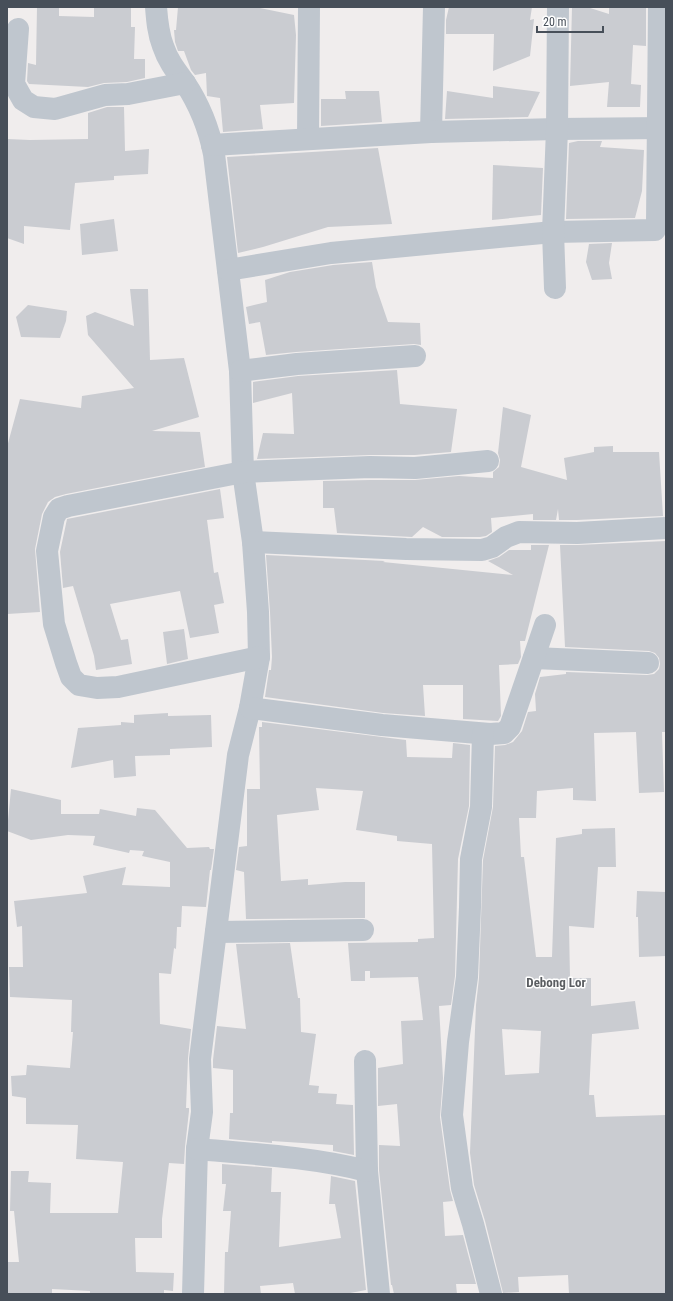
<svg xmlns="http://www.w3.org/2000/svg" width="673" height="1301" viewBox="0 0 673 1301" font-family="'Roboto Condensed',sans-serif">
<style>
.building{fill:#caccd1;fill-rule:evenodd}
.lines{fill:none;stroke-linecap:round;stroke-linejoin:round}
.minor{stroke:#bfc6ce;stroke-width:22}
.labels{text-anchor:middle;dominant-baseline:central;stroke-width:3;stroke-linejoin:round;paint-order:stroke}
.quarter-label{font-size:13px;font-weight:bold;fill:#5a5d61;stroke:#fff}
</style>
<rect width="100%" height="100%" fill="#f0eded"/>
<g class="building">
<path d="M 37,7 L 59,8 L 59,16 L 94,17 L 94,7 L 131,7 L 131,27 L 135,27 L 134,59 L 145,59 L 145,78 L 127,82 L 104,83 L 88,87 L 29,84 L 27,81 L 28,63 L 36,65 Z"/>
<path d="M 178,7 L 255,7 L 294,15 L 296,35 L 294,103 L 260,105 L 263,129 L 223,132 L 220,98 L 207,96 L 206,73 L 195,75 L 191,70 L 184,51 L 178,51 L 175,42 L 174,30 L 176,30 Z"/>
<path d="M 449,7 L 532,7 L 530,20 L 534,19 L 530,56 L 493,71 L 494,34 L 446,34 L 446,20 Z"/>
<path d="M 572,7 L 587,7 L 609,14 L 609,7 L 646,7 L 646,46 L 633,45 L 631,84 L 641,85 L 640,107 L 607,107 L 609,82 L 570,86 Z"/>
<path d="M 493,86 L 540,92 L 528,117 L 445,119 L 447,91 L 493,98 Z"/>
<path d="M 345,91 L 379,91 L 382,122 L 321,126 L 321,99 L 346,99 Z"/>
<path d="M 107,107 L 124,107 L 125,151 L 149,149 L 148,174 L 114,176 L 114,180 L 75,183 L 70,230 L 24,226 L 24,244 L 7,238 L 7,139 L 30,140 L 88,139 L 88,113 Z"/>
<path d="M 578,141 L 602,141 L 600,147 L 644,150 L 642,191 L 635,218 L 566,219 L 569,143 Z"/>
<path d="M 378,148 L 392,224 L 328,227 L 263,247 L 238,253 L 227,157 Z"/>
<path d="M 493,165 L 543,168 L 541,215 L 492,220 Z"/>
<path d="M 114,219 L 118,251 L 82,255 L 80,224 Z"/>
<path d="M 612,243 L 609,263 L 612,279 L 592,280 L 586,262 L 589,244 Z"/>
<path d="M 372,262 L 376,287 L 388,322 L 420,323 L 421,345 L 414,344 L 296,352 L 266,355 L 260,322 L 249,324 L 246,307 L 267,302 L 265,280 L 290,272 L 333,265 Z"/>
<path d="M 130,289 L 148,289 L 150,360 L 184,358 L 199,417 L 152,431 L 200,432 L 205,467 L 66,494 L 55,497 L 48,502 L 42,514 L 35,549 L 40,612 L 7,614 L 7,447 L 20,399 L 81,408 L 82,396 L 134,388 L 88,335 L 86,316 L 95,312 L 134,326 Z"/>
<path d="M 28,305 L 67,311 L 66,321 L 60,338 L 21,337 L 16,317 Z"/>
<path d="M 397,370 L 400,404 L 457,409 L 451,452 L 415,455 L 370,455 L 257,459 L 263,433 L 294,434 L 292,393 L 253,403 L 253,382 L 298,376 Z"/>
<path d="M 503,407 L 531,415 L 521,467 L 567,480 L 564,458 L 594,452 L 594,447 L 613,446 L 613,452 L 659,452 L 663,516 L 577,520 L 559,520 L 558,509 L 556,520 L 533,520 L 533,514 L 491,518 L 492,532 L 486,536 L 480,537 L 442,537 L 423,527 L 412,537 L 337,533 L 334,508 L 323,508 L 323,481 L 370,480 L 415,480 L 459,476 L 493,478 L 493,472 L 499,467 L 500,460 L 498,453 Z"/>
<path d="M 220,489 L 224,518 L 207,520 L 214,573 L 218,572 L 224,603 L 214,605 L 219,633 L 190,638 L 180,591 L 110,604 L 121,640 L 128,639 L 132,664 L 96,670 L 94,656 L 73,586 L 63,588 L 60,552 L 67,519 Z"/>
<path d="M 666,541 L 666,732 L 662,732 L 664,792 L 639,793 L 636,732 L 594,733 L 596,801 L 573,800 L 573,788 L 537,791 L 536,818 L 519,818 L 521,857 L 524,857 L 536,957 L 552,957 L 556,838 L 582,834 L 582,829 L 615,828 L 616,867 L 598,867 L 594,928 L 569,926 L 570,978 L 591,978 L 591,1006 L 635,1001 L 639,1029 L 592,1034 L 589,1095 L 594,1095 L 596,1117 L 666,1115 L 666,1294 L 569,1294 L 568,1275 L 518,1277 L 519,1292 L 503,1293 L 485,1221 L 474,1185 L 470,1153 L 476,1005 L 479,978 L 483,860 L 493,807 L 495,746 L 505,745 L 513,742 L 522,731 L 528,712 L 536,711 L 535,694 L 540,677 L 566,674 L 566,672 L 647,675 L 654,674 L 659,669 L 660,664 L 659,658 L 655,653 L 649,651 L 565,647 L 560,545 L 578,545 ZM 502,1029 L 541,1031 L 539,1073 L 505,1075 Z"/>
<path d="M 531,545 L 549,545 L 525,641 L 520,641 L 521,657 L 518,664 L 499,665 L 501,716 L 498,721 L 463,719 L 463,685 L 423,685 L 425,716 L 383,713 L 265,697 L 269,670 L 271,670 L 272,657 L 270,612 L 266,555 L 385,561 L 383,562 L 513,575 L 488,561 L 499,557 L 509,550 L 531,550 Z"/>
<path d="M 184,629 L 188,659 L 167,664 L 163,632 Z"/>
<path d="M 168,713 L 168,716 L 211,715 L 212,747 L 170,749 L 170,755 L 135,756 L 136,776 L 114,778 L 113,760 L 71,768 L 78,728 L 121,725 L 121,722 L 134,723 L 134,715 Z"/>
<path d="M 262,722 L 406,740 L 407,757 L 452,758 L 453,743 L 470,745 L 469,806 L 458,859 L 455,976 L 451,1005 L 439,1006 L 443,1078 L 440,1117 L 450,1190 L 453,1201 L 443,1202 L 445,1236 L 463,1235 L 476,1284 L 456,1284 L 457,1294 L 394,1294 L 392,1285 L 391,1285 L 379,1170 L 379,1145 L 400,1146 L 397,1104 L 378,1106 L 378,1068 L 403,1064 L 401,1021 L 423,1020 L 418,977 L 370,978 L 370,971 L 365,971 L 365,981 L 351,981 L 348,943 L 418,942 L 418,939 L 434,938 L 432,844 L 397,841 L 397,836 L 356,830 L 363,791 L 316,788 L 319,810 L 277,815 L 281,881 L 308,879 L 308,885 L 345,882 L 365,882 L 365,918 L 246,919 L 244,872 L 236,870 L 239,847 L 247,846 L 247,789 L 260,789 L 259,727 L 262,727 Z"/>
<path d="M 11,789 L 61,800 L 61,814 L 99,814 L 100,809 L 136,816 L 137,808 L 155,810 L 187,848 L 209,847 L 210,849 L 214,849 L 211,870 L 210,870 L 206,907 L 182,906 L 181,927 L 177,927 L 176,949 L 174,948 L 171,974 L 159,973 L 160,1024 L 191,1029 L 188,1058 L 186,1108 L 189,1108 L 189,1111 L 185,1147 L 184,1164 L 169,1163 L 162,1219 L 162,1238 L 135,1238 L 136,1272 L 174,1273 L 173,1291 L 164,1290 L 164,1294 L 90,1294 L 90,1291 L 52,1289 L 52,1294 L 7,1294 L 7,1262 L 19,1262 L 14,1211 L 10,1211 L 11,1171 L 29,1171 L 28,1182 L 51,1183 L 50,1213 L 118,1213 L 123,1162 L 76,1159 L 78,1125 L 26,1124 L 26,1098 L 12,1096 L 11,1076 L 26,1075 L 27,1065 L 70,1068 L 73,1032 L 71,1032 L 72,1000 L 10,997 L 9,967 L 23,967 L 22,926 L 17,927 L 14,901 L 87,893 L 83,876 L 126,867 L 122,885 L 170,887 L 170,862 L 142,856 L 144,851 L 130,850 L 129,853 L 93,845 L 95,836 L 68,835 L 31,840 L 7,831 Z"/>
<path d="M 637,891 L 666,892 L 666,956 L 639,957 L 638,917 L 636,917 Z"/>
<path d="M 290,943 L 298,998 L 300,998 L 301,1032 L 316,1034 L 309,1085 L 319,1086 L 318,1093 L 337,1094 L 336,1104 L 353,1105 L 354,1155 L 333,1151 L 333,1145 L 272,1141 L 272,1143 L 229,1139 L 230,1113 L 233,1113 L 233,1070 L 213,1068 L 213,1060 L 217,1026 L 246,1029 L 236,944 Z"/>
<path d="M 222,1164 L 272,1168 L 271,1192 L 281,1192 L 279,1247 L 341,1238 L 335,1204 L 329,1204 L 331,1176 L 355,1181 L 366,1290 L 345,1294 L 295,1294 L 293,1283 L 260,1286 L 261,1294 L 224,1294 L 225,1252 L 228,1252 L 231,1211 L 223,1211 L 226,1184 L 222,1184 Z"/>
</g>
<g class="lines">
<g class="minor">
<path d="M 156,7 C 157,20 158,33 163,46 C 168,61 176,71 185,83 C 199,104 209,129 214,154 L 240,371 L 243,472 L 253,542 L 258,612 L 259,657 L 250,708 L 238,755 L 200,1059 L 202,1112 L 197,1149 L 193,1294"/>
<path d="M 18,29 L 14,84 L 23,100 L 34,107 L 55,109 L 105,95 L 128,94 L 185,83"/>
<path d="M 431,132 L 434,7"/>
<path d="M 308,139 L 309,7"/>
<path d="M 212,145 L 431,132 L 557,129 L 666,128"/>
<path d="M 228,270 L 331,253 L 553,232 L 655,230 L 657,223 L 659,7"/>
<path d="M 555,288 L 553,232 L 557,129 L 558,7"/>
<path d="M 240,371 L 297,364 L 415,356"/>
<path d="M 253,542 L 406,549 L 482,550 L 492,547 L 506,537 L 519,532 L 577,533 L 666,528"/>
<path d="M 259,657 L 118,687 L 97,688 L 79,685 L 71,677 L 66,663 L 54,624 L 47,551 L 54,517 L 59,509 L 68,506 L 243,472 L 370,467 L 415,468 L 488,461"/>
<path d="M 534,658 L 648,663"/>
<path d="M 250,708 L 382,725 L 490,734 L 504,733 L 510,727 L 545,625"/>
<path d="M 483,734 L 481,807 L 471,859 L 470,907 L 467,977 L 458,1042 L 452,1115 L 462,1188 L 473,1224 L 491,1294"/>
<path d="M 216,932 L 363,930"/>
<path d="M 365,1061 L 367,1171 L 379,1294"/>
<path d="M 197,1149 C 254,1154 312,1157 367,1171"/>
</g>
</g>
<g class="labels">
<g class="quarter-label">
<text x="556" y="982">Debong Lor</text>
</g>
</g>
<rect width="673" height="1301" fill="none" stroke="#474f59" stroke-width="16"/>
<path d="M537 26v6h66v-6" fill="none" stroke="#474f59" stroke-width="2"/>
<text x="543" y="26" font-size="12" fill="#474f59" stroke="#ffffff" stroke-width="3" paint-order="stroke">20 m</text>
</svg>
